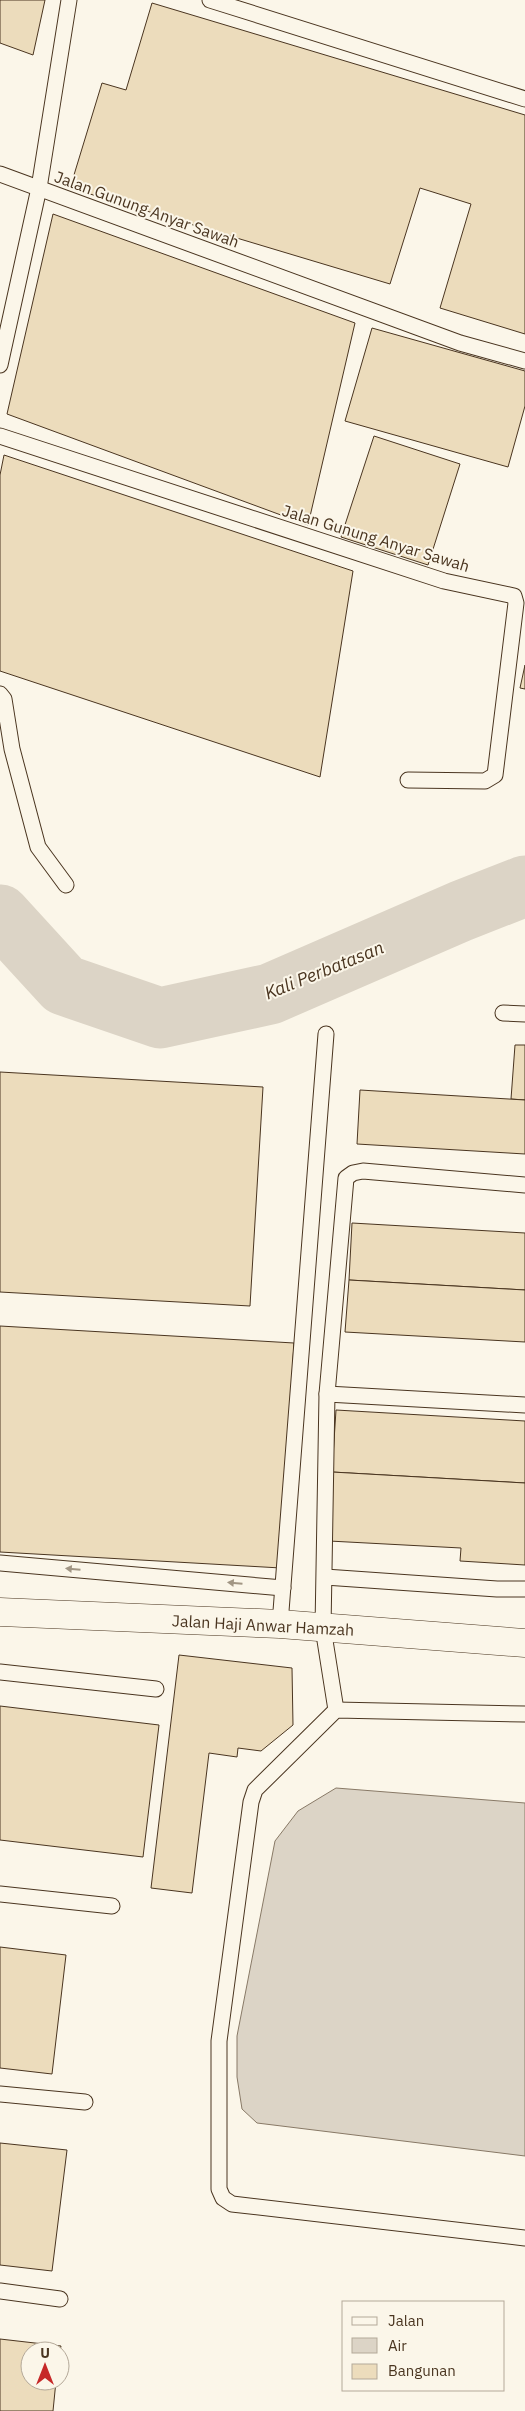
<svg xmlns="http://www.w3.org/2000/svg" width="525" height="2411" viewBox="0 0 525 2411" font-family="'IBM Plex Sans',sans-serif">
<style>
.water{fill:#dcd4c6;stroke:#887966}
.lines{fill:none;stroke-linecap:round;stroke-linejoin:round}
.river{stroke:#dcd4c6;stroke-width:61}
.building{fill:#ecdcbc;stroke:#4a3520}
.lane-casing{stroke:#4a3520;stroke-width:17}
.secondary-casing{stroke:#4a3520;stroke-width:29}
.lane{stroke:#fbf6e9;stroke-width:15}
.secondary{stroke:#fbf6e9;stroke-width:28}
.oneway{fill:#a29684}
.labels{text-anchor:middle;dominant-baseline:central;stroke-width:4;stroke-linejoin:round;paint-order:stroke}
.street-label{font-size:16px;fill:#4a3520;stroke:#fbf6e9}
.water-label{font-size:18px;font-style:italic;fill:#4a3520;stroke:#fbf6e9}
</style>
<rect width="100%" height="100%" fill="#fbf6e9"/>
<path class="water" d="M 336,1788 L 525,1803 L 525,2156 L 257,2123 L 242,2109 L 237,2077 L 237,2036 L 275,1841 L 298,1811 Z"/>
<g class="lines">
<path class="river" d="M 0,915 L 64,985 L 160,1018 L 270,994 L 461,911 L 525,886"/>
</g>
<g class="building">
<path d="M 0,0 L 45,0 L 33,55 L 0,43 Z"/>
<path d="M 152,3 L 525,115 L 525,334 L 440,308 L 471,204 L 420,188 L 390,284 L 70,188 L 102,83 L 126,90 Z"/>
<path d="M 53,214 L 355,323 L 308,525 L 7,414 Z"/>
<path d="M 372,328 L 525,371 L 525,406 L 508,467 L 345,421 Z"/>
<path d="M 374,436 L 460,464 L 428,565 L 341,537 Z"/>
<path d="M 4,455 L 353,571 L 320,777 L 0,671 L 0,475 Z"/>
<path d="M 525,665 L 525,689 L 520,688 Z"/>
<path d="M 515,1045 L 525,1045 L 525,1100 L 511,1099 Z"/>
<path d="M 0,1072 L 263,1087 L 250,1306 L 0,1292 Z"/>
<path d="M 360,1090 L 525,1100 L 525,1154 L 357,1144 Z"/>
<path d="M 352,1223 L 525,1233 L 525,1290 L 349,1280 Z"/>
<path d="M 349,1280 L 525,1290 L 525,1342 L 345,1332 Z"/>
<path d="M 0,1326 L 294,1343 L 281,1568 L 0,1552 Z"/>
<path d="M 336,1410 L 525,1421 L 525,1483 L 332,1472 Z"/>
<path d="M 332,1472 L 525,1483 L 525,1565 L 460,1561 L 461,1548 L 329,1541 Z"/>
<path d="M 179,1655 L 292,1668 L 293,1725 L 261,1751 L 238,1748 L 237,1757 L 209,1753 L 192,1893 L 151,1888 Z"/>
<path d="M 0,1706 L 159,1725 L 143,1857 L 0,1840 Z"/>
<path d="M 0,1947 L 66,1955 L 52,2074 L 0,2068 Z"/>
<path d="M 0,2143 L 67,2150 L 52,2271 L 0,2265 Z"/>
<path d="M 0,2339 L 61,2346 L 60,2351 L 30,2351 L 30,2381 L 56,2381 L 53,2411 L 0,2411 Z"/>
</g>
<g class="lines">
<defs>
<g id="lane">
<path d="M 210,0 L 525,99"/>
<path d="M 0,174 L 460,343 L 525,361"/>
<path d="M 0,365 L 39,188 L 69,0"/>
<path d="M 0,436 L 444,581 L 514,596 L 516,603 L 495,775 L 485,781 L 408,780"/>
<path d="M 0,694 L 4,699 L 12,749 L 38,847 L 66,885"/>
<path d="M 503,1013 L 525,1014"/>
<path d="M 525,1185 L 363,1171 L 353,1173 L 346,1178 L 327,1394 L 525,1405"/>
<path d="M 327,1394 L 323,1628 L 336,1710"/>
<path d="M 0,1563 L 283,1588"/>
<path d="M 325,1577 L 497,1589 L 525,1589"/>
<path d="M 280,1624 L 326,1034"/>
<path d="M 0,1672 L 156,1689"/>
<path d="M 525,1714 L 336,1710 L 255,1790 L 251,1802 L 219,2041 L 219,2189 L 223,2198 L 232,2204 L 525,2238"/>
<path d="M 0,1894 L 112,1906"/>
<path d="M 0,2094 L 85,2102"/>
<path d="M 0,2291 L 60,2299"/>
</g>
<path id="secondary" d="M 0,1612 L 280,1624 L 525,1643"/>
</defs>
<use href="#lane" class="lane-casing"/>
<use href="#secondary" class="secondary-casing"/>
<use href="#lane" class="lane"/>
<use href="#secondary" class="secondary"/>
</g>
<defs><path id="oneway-solid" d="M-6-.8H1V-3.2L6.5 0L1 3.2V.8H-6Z" transform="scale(1.25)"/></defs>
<g class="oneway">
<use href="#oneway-solid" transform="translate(73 1569) rotate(-175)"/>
<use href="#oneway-solid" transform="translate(235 1583) rotate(-175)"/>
</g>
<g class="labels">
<g class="street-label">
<text transform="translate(147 209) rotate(20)">Jalan Gunung Anyar Sawah</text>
<text transform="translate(376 538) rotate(17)">Jalan Gunung Anyar Sawah</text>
<text transform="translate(263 1625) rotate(3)">Jalan Haji Anwar Hamzah</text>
</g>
<g class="water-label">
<text transform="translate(324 970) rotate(-22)">Kali Perbatasan</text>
</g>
</g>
<rect x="342" y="2301" width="162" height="90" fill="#fbf6e9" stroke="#b4a999"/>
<rect x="352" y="2317" width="25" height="8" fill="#fbf6e9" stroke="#b4a999"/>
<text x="388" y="2326" font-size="15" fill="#4a3520">Jalan</text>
<rect x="352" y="2338" width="25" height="15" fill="#dcd4c6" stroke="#b4a999"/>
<text x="388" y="2351" font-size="15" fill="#4a3520">Air</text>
<rect x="352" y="2364" width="25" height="15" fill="#ecdcbc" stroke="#b4a999"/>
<text x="388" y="2376" font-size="15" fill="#4a3520">Bangunan</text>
<g transform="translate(45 2366)"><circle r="24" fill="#fbf6e9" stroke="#b4a999"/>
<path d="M0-4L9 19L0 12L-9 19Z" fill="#c62828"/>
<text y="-8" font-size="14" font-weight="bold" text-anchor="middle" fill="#4a3520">U</text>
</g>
</svg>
